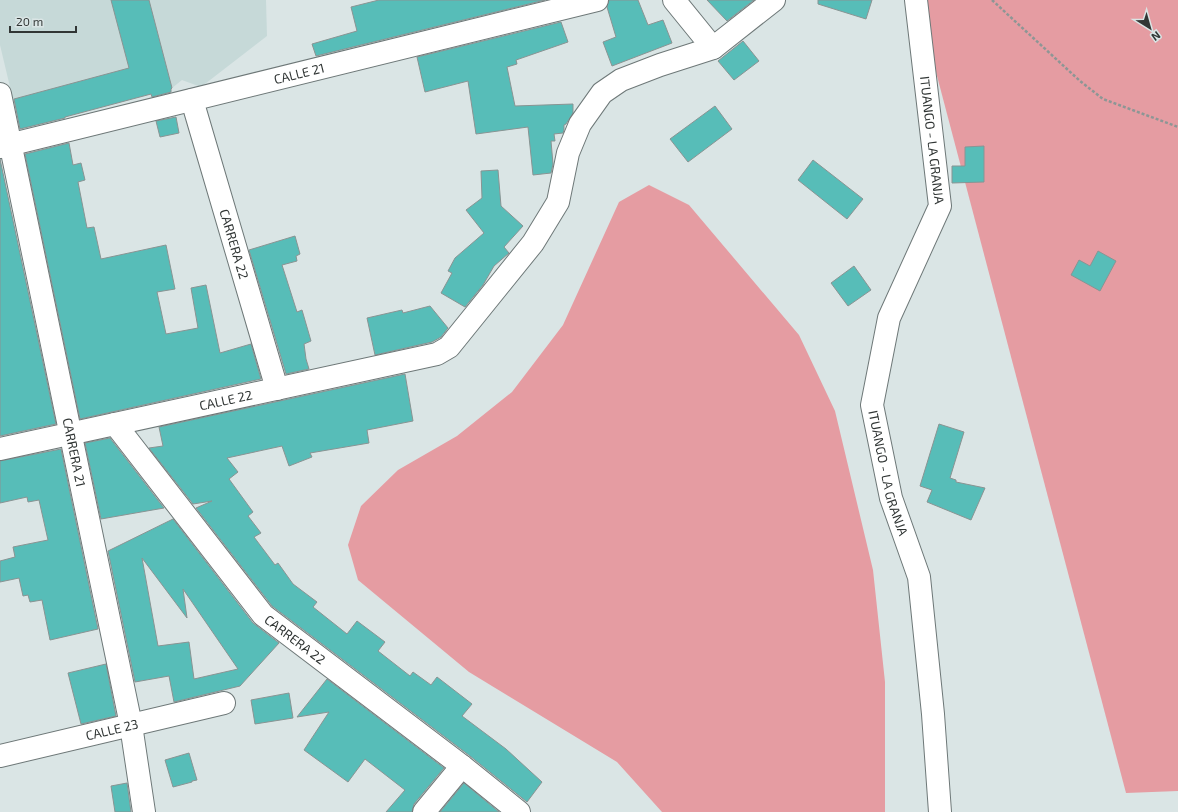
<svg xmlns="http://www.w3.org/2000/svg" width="1178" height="812" viewBox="0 0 1178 812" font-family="'Exo 2',sans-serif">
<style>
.built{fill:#c6d9d8}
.green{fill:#e59ca2}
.building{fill:#57bdb8;stroke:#899493;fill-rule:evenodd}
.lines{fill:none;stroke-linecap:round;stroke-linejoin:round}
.street-casing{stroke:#6e7878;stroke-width:24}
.path{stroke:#8d9695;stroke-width:2.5;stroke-dasharray:3 2;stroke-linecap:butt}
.street{stroke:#fff;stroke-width:22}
.labels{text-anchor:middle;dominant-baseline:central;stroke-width:3;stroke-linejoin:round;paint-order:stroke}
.street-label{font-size:13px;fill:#313635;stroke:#dae5e5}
</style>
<rect width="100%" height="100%" fill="#dae5e5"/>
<path class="built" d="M 0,0 L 266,0 L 267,36 L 201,87 L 182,80 L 172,88 L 20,129 L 0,45 Z"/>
<g class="green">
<path d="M 917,0 L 1178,0 L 1178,791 L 1126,793 Z"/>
<path d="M 649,185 L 689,205 L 799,335 L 835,411 L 873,570 L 885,682 L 885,812 L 662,812 L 617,762 L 469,672 L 358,580 L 348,545 L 361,506 L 398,470 L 457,436 L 512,392 L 563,325 L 619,202 Z"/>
</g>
<g class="building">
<path d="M 111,0 L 149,0 L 172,88 L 171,89 L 171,92 L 152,97 L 151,94 L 65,117 L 65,118 L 20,129 L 14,99 L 129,68 Z"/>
<path d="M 379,0 L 545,0 L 316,56 L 312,44 L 357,31 L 351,7 Z"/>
<path d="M 609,0 L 638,0 L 648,25 L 663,20 L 672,43 L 612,66 L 603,42 L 616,37 L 607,7 Z"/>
<path d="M 707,0 L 754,0 L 727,21 Z"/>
<path d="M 818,0 L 872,0 L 866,19 L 818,4 Z"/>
<path d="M 561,22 L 568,42 L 516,60 L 517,64 L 507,67 L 515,106 L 573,104 L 573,113 L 566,124 L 564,125 L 564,130 L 563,133 L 554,134 L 555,141 L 551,141 L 553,164 L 551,173 L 533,175 L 528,127 L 476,134 L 468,81 L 425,92 L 417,57 Z"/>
<path d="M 743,41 L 759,61 L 734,80 L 718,61 Z"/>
<path d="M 715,106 L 732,129 L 688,162 L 670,139 Z"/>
<path d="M 176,117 L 179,133 L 160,137 L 156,121 Z"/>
<path d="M 69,143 L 73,165 L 81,163 L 85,180 L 78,182 L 87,228 L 94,227 L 101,259 L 166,245 L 175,289 L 157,292 L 166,334 L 198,328 L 191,288 L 206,285 L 220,353 L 251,344 L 261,379 L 80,419 L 25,154 Z"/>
<path d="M 984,146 L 984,182 L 952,183 L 952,166 L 965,166 L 965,147 Z"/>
<path d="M 0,159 L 56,424 L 0,436 Z"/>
<path d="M 813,160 L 863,199 L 847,219 L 798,180 Z"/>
<path d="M 498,170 L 501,206 L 523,226 L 504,247 L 509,253 L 494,266 L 483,285 L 465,307 L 441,293 L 452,273 L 448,271 L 455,258 L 484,233 L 466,210 L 482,198 L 481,171 Z"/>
<path d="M 295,236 L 300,254 L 296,256 L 297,261 L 282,265 L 297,312 L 302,310 L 311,341 L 304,344 L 306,359 L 309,369 L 286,374 L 249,250 Z"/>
<path d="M 1098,251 L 1116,261 L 1100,291 L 1071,275 L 1079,260 L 1090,266 Z"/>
<path d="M 854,266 L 871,290 L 848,306 L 831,283 Z"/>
<path d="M 430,306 L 448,328 L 441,337 L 432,342 L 375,355 L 367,318 L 402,310 L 403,313 Z"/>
<path d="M 405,374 L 413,421 L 367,430 L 369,443 L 310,453 L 312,457 L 289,466 L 282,446 L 227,458 L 238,472 L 229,479 L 253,512 L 248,516 L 261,533 L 254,537 L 275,565 L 278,563 L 293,584 L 317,602 L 313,607 L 347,634 L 357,621 L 385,642 L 378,651 L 410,676 L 413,672 L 431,685 L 437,677 L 472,704 L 462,716 L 506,749 L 542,782 L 527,802 L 470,756 L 272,606 L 196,508 L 212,501 L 193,504 L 149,448 L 163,446 L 159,427 Z"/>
<path d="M 939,424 L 964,432 L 950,478 L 956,480 L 956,482 L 985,488 L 971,520 L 927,502 L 932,490 L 920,486 Z"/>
<path d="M 110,438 L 164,508 L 101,519 L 85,443 Z"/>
<path d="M 61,449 L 98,629 L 50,640 L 42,600 L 30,602 L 28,595 L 23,596 L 19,578 L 0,582 L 0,561 L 15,557 L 13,547 L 48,540 L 39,500 L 28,502 L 27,497 L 0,503 L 0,461 Z"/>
<path d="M 173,519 L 253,623 L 279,643 L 240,686 L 174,702 L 169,676 L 135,682 L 108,551 ZM 142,558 L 187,618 L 183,589 L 238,669 L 194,679 L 189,642 L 158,646 Z"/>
<path d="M 106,664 L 116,716 L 81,724 L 68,673 Z"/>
<path d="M 327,679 L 444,768 L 414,804 L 412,812 L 386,812 L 405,790 L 365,759 L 348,782 L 304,750 L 329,712 L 297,717 Z"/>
<path d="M 289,693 L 293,718 L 255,724 L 251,700 Z"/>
<path d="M 189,753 L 197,780 L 192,781 L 192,782 L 173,787 L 165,760 Z"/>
<path d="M 127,783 L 131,812 L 115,812 L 111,786 Z"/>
<path d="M 464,783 L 499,812 L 440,812 Z"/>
</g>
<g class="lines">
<defs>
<g id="street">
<path d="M 674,0 L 713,48"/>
<path id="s1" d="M 916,0 L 940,206 L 889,318 L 872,405 L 891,498 L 919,577 L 933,714 L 940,812"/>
<path id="s2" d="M 0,94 L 131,725 L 144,812"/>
<path id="s3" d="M 192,100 L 277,389"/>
<path id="s4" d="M 0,147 L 597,0"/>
<path id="s5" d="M 115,424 L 263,615 L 462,766 L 519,812"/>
<path id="s6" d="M 0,449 L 437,354 L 449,347 L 533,243 L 558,202 L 568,153 L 580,124 L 602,93 L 621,80 L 660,65 L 713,48 L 774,0"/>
<path id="s7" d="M 0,756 L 224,703"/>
<path d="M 424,812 L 462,766"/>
</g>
</defs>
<use href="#street" class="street-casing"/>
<path class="path" d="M 992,0 L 1080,81 L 1103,99 L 1178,127"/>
<use href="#street" class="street"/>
</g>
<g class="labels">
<g class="street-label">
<text stroke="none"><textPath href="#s4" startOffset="308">CALLE 21</textPath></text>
<text stroke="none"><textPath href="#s1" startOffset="141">ITUANGO - LA GRANJA</textPath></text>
<text stroke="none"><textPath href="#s3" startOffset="150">CARRERA 22</textPath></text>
<text stroke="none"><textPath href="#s6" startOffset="231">CALLE 22</textPath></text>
<text stroke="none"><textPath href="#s2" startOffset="366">CARRERA 21</textPath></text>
<text stroke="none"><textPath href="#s1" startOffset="489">ITUANGO - LA GRANJA</textPath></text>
<text stroke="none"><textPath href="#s5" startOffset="282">CARRERA 22</textPath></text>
<text stroke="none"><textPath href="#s7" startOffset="115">CALLE 23</textPath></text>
</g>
</g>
<g transform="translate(1150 28) rotate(143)" stroke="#dae5e5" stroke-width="3" paint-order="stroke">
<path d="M0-3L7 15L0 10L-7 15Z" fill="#313635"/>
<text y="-6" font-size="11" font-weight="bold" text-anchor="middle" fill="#313635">N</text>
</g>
<path d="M10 26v6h66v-6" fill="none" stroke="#313635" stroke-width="2"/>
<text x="16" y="26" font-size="12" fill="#313635" stroke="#dae5e5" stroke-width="3" paint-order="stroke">20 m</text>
</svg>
